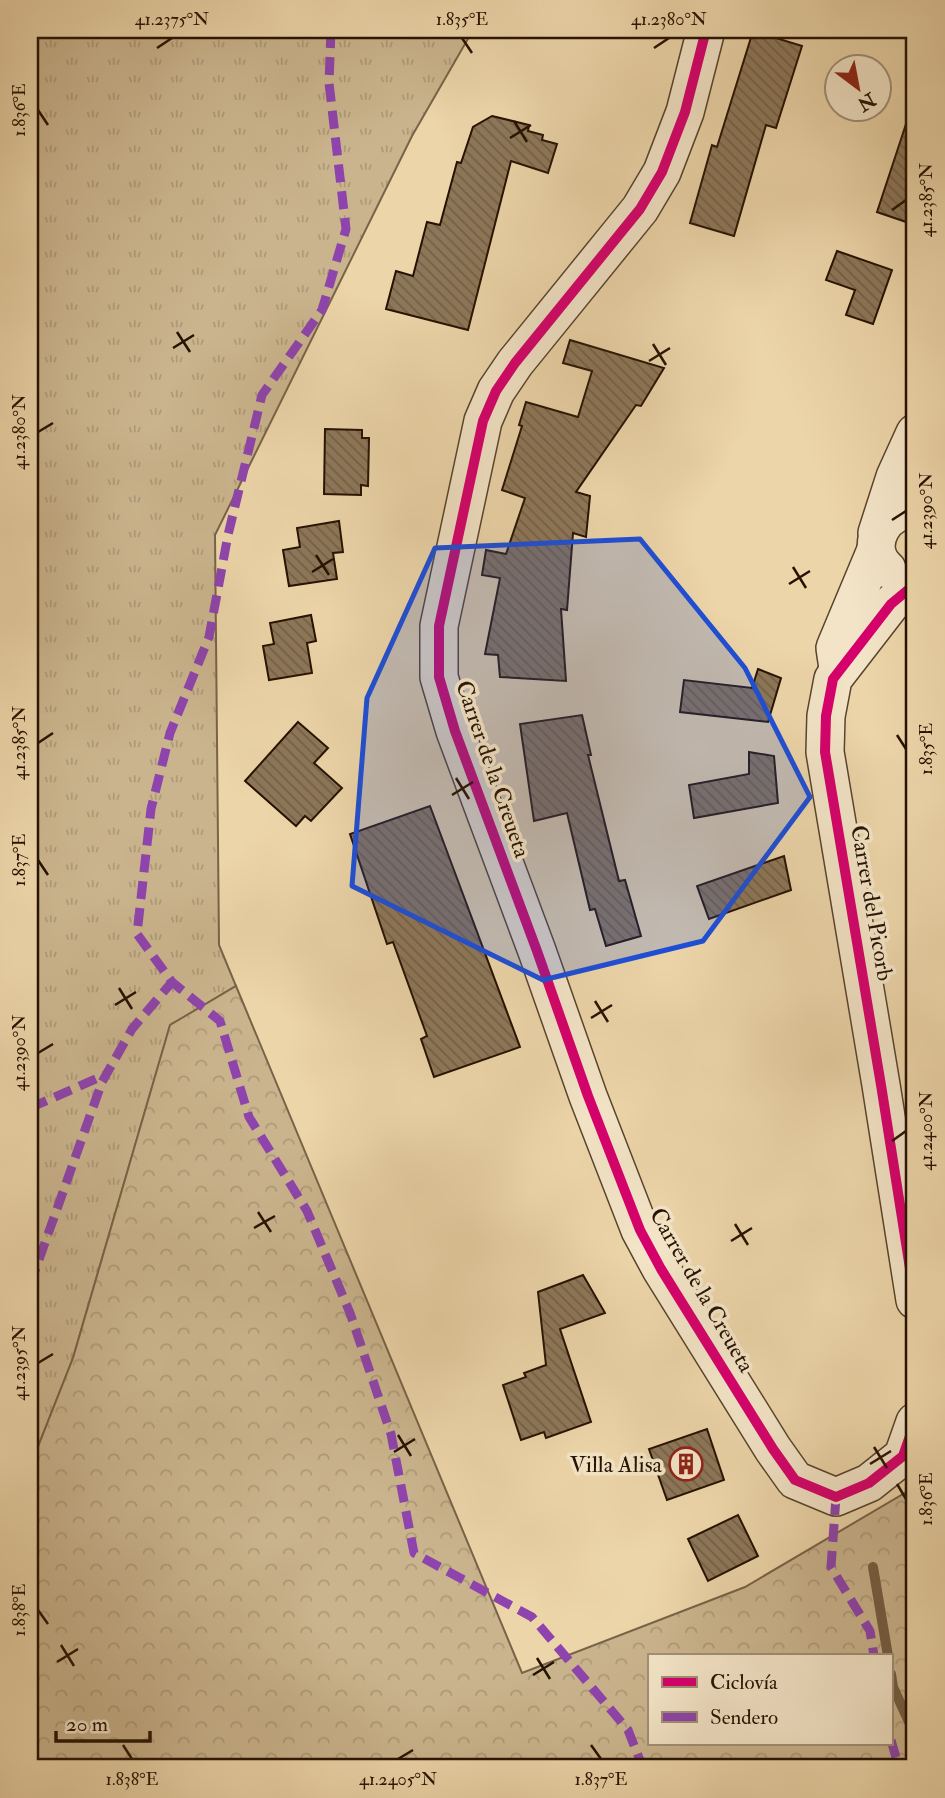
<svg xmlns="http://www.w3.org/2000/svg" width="945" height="1798" viewBox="0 0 945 1798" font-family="'IM FELL Double Pica',serif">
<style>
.grass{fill:url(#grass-tufts);stroke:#786348;stroke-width:2}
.forest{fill:url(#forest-crowns);stroke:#786348;stroke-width:2;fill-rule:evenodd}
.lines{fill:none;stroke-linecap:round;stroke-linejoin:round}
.stream{stroke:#755f44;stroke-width:10}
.building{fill:url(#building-back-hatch);stroke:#261202;stroke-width:2}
.street-casing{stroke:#58432c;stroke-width:40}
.street{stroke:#f3e4c7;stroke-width:37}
.quiet{stroke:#8e44ad;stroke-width:9;stroke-dasharray:18 9;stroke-linecap:butt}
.cycleway-casing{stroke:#f3e4c7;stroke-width:15}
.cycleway{stroke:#d6006c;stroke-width:10}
.marked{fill:#1d4ed8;fill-opacity:0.2;stroke:#1d4ed8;stroke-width:5;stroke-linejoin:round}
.ticks{fill:none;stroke:#261202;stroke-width:2.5}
.labels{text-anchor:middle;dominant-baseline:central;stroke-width:7;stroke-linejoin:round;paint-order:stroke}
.street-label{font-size:23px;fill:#261202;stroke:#f3e4c7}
.poi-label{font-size:23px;fill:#261202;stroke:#f3e4c7;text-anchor:end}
.neatline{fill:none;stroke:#261202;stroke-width:2.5}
.ticks-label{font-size:18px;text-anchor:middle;fill:#261202}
</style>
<defs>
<pattern id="grass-tufts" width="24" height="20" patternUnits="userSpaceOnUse" patternTransform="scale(1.75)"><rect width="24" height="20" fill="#cab48d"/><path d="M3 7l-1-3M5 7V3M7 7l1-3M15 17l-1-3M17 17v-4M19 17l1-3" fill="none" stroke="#ad9a78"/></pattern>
<pattern id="forest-crowns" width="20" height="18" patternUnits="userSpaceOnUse" patternTransform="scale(1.75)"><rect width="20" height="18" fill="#cab48d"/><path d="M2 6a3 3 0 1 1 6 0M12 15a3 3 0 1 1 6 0" fill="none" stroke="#ad9a78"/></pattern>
<pattern id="building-back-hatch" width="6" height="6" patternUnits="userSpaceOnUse" patternTransform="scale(1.75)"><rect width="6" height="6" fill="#8d7759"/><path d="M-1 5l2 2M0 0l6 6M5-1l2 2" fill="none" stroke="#736047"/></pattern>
</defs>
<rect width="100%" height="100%" fill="#ecd5a9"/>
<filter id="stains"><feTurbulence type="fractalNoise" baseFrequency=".00286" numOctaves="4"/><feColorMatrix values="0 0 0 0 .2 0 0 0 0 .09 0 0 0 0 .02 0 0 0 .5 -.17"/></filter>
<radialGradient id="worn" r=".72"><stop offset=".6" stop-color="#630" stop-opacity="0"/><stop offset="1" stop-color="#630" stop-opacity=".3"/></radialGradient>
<path class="grass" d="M 30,30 L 473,30 L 412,136 L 215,535 L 219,945 L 236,986 L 170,1026 L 73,1358 L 30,1467 Z"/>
<path class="forest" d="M 236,986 L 522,1673 L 745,1587 L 915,1487 L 915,1768 L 30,1768 L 30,1467 L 73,1358 L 170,1025 ZM 649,1656 L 891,1656 L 891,1744 L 649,1744 Z"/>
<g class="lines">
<g class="stream">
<path d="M 873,1567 L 888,1656"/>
<path d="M 891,1674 L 893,1687 L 915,1735"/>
</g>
</g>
<g class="building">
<path d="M 753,31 L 802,46 L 776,128 L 766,125 L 734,236 L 690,223 L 712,145 L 717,147 Z"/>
<path d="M 910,112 L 915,113 L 915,225 L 877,212 Z"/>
<path d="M 492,116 L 529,125 L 528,131 L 543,135 L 542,140 L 557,144 L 548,173 L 511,161 L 468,330 L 386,309 L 396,271 L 413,276 L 427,222 L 440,225 L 457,162 L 461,163 L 473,127 Z"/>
<path d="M 837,251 L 892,270 L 873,324 L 846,315 L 855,290 L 826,280 Z"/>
<path d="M 570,340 L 664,368 L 641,406 L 636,405 L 576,492 L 590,496 L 586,537 L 573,533 L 567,610 L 561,609 L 566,681 L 500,677 L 498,655 L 485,654 L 500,578 L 482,575 L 486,550 L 506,554 L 525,498 L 502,490 L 522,426 L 519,425 L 526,402 L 578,417 L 592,371 L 563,363 Z"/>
<path d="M 325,429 L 362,430 L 362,438 L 369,438 L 368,486 L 361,485 L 361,495 L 324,494 Z"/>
<path d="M 339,521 L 343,552 L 333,553 L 337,579 L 289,586 L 283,550 L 300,547 L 297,528 Z"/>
<path d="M 311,615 L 316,641 L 307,643 L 312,673 L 269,680 L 263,646 L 274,644 L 270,623 Z"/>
<path d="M 758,669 L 781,678 L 768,722 L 680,712 L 684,680 L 752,688 Z"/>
<path d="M 582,715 L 591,755 L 588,755 L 619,881 L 625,880 L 641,936 L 606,946 L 595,909 L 590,910 L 567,813 L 534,821 L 520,724 Z"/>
<path d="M 298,722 L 328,748 L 314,763 L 342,788 L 311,821 L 305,816 L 296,826 L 245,781 Z"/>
<path d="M 749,752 L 774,756 L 778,803 L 694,818 L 689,785 L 749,774 Z"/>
<path d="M 430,806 L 520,1047 L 434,1077 L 421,1039 L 427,1036 L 393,942 L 387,944 L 350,834 Z"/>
<path d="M 784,856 L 791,890 L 709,919 L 697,886 Z"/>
<path d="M 583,1275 L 605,1313 L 560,1329 L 591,1422 L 546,1438 L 544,1432 L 521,1440 L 503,1385 L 526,1377 L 524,1373 L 546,1365 L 538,1292 Z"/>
<path d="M 707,1429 L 724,1480 L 667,1500 L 649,1449 Z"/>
<path d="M 738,1515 L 758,1556 L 708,1581 L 688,1539 Z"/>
</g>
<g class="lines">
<defs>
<g id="street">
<path d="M 706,30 L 685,112 L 662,172 L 640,209 L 515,363 L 496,391 L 483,421 L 439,626 L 439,677 L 455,731 L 537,951 L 588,1096 L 640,1230 L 661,1269 L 773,1449 L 795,1480 L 836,1497 L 869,1483 L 903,1456 L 915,1422"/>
<path d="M 877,533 L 895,477 L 915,433"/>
<path d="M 887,569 C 861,547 887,503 915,513"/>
<path d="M 915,584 L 891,604 L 833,679 L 826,716 L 825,752 L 881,1085 L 915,1300"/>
<path d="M 838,668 L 835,648 L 876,550"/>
</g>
</defs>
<use href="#street" class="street-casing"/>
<use href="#street" class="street"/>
<g class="quiet">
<path d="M 331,30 L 329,83 L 346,229 L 322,310 L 262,395 L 228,535 L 209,637 L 170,733 L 151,809 L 137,934 L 172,982 L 220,1021 L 249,1117 L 307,1211 L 350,1313 L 391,1434 L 414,1553 L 532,1617 L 628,1730 L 643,1768"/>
<path d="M 30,1108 L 107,1074"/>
<path d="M 30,1285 L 102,1082 L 132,1029 L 172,982"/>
<path d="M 836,1497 L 831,1567 L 870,1631 L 874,1656"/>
<path d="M 891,1740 L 899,1768"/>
</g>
<defs>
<g id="cycleway">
<path d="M 706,30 L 685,112 L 662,172 L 640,209 L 515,363 L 496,391 L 483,421 L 439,626 L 439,677 L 455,731 L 537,951 L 588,1096 L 640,1230 L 661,1269 L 773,1449 L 795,1480 L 836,1497 L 869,1483 L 903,1456 L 915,1422"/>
<path d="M 915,584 L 891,604 L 833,679 L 826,716 L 825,752 L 881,1085 L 915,1300"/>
</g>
</defs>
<use href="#cycleway" class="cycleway-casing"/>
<use href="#cycleway" class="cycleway"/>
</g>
<path class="marked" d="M 640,539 L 745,668 L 810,797 L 703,941 L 543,980 L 352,886 L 367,698 L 435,548 Z"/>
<path class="ticks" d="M 462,38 L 472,53M 157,48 L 172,38M 654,48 L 669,38M 38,110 L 48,125M 514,121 L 527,142M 510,138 L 531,125M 892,210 L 906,200M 177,332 L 190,352M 653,344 L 666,365M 173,348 L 194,335M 649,361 L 670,348M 38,432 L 53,423M 892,520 L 906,511M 316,555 L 329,575M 793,567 L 806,588M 312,572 L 333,559M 789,584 L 810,571M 897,735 L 906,749M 38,743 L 53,733M 456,778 L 469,799M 452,795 L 473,782M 38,860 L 48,875M 119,988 L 132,1009M 595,1001 L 608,1022M 115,1005 L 136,992M 591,1018 L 612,1005M 38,1053 L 53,1044M 892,1141 L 906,1131M 258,1212 L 271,1232M 735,1224 L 748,1245M 254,1228 L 275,1216M 731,1241 L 752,1228M 38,1363 L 53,1354M 398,1435 L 411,1456M 874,1447 L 887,1468M 394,1452 L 415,1439M 870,1464 L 891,1451M 897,1484 L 906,1499M 38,1610 L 48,1624M 61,1645 L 74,1666M 537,1658 L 550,1679M 57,1662 L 78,1649M 533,1675 L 554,1662M 123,1745 L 132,1759M 591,1745 L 601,1759M 398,1759 L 413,1750"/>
<defs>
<symbol id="building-ring" viewBox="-11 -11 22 22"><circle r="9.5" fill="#f3e4c7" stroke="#8f2418" stroke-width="1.5"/><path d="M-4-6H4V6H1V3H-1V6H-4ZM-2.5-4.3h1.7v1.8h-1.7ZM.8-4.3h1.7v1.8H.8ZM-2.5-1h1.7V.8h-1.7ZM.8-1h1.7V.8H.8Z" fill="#8f2418"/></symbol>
</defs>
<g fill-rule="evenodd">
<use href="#building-ring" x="667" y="1445" width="38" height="38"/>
</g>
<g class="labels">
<g class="street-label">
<text transform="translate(493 769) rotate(71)">Carrer de la Creueta</text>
<text transform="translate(872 903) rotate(80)">Carrer del Picorb</text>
<text transform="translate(702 1290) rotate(60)">Carrer de la Creueta</text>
</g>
<g class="poi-label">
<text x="662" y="1464">Villa Alisa</text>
</g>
</g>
<rect width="945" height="1798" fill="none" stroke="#ecd5a9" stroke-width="77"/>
<rect x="648" y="1654" width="245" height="91" fill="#f3e4c7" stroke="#a19078" stroke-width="2"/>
<rect x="662" y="1677" width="35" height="10" fill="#d6006c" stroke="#a19078" stroke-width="2"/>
<text x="710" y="1689" font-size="21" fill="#261202">Ciclovía</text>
<rect x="662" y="1712" width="35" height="10" fill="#8e44ad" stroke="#a19078" stroke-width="2"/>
<text x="710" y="1724" font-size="21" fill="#261202">Sendero</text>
<g transform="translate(858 88) rotate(148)"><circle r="33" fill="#f3e4c7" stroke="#a19078" stroke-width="2"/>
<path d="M0-5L12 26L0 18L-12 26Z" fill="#8f2418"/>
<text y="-10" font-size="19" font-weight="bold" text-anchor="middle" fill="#261202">N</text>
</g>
<path d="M56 1731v10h94v-10" fill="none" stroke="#261202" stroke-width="3.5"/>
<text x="66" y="1731" font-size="21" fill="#261202" stroke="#f3e4c7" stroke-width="5" paint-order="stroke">20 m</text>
<rect x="38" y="38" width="868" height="1721" class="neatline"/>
<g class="ticks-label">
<text x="172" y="25">41.2375°N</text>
<text x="462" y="25">1.835°E</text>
<text x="669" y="25">41.2380°N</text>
<text transform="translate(19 110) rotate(-90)" y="6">1.836°E</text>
<text transform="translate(926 200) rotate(-90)" y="6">41.2385°N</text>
<text transform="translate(19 432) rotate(-90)" y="6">41.2380°N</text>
<text transform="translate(926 511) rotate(-90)" y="6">41.2390°N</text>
<text transform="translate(19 743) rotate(-90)" y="6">41.2385°N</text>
<text transform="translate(926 749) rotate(-90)" y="6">1.835°E</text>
<text transform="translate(19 860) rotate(-90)" y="6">1.837°E</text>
<text transform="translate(19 1053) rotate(-90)" y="6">41.2390°N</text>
<text transform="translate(926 1131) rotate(-90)" y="6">41.2400°N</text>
<text transform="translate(19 1363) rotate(-90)" y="6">41.2395°N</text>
<text transform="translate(926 1499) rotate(-90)" y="6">1.836°E</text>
<text transform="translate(19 1610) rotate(-90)" y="6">1.838°E</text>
<text x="132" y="1785">1.838°E</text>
<text x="398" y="1785">41.2405°N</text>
<text x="601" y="1785">1.837°E</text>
</g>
<rect width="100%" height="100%" filter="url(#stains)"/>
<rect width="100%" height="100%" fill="url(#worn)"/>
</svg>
